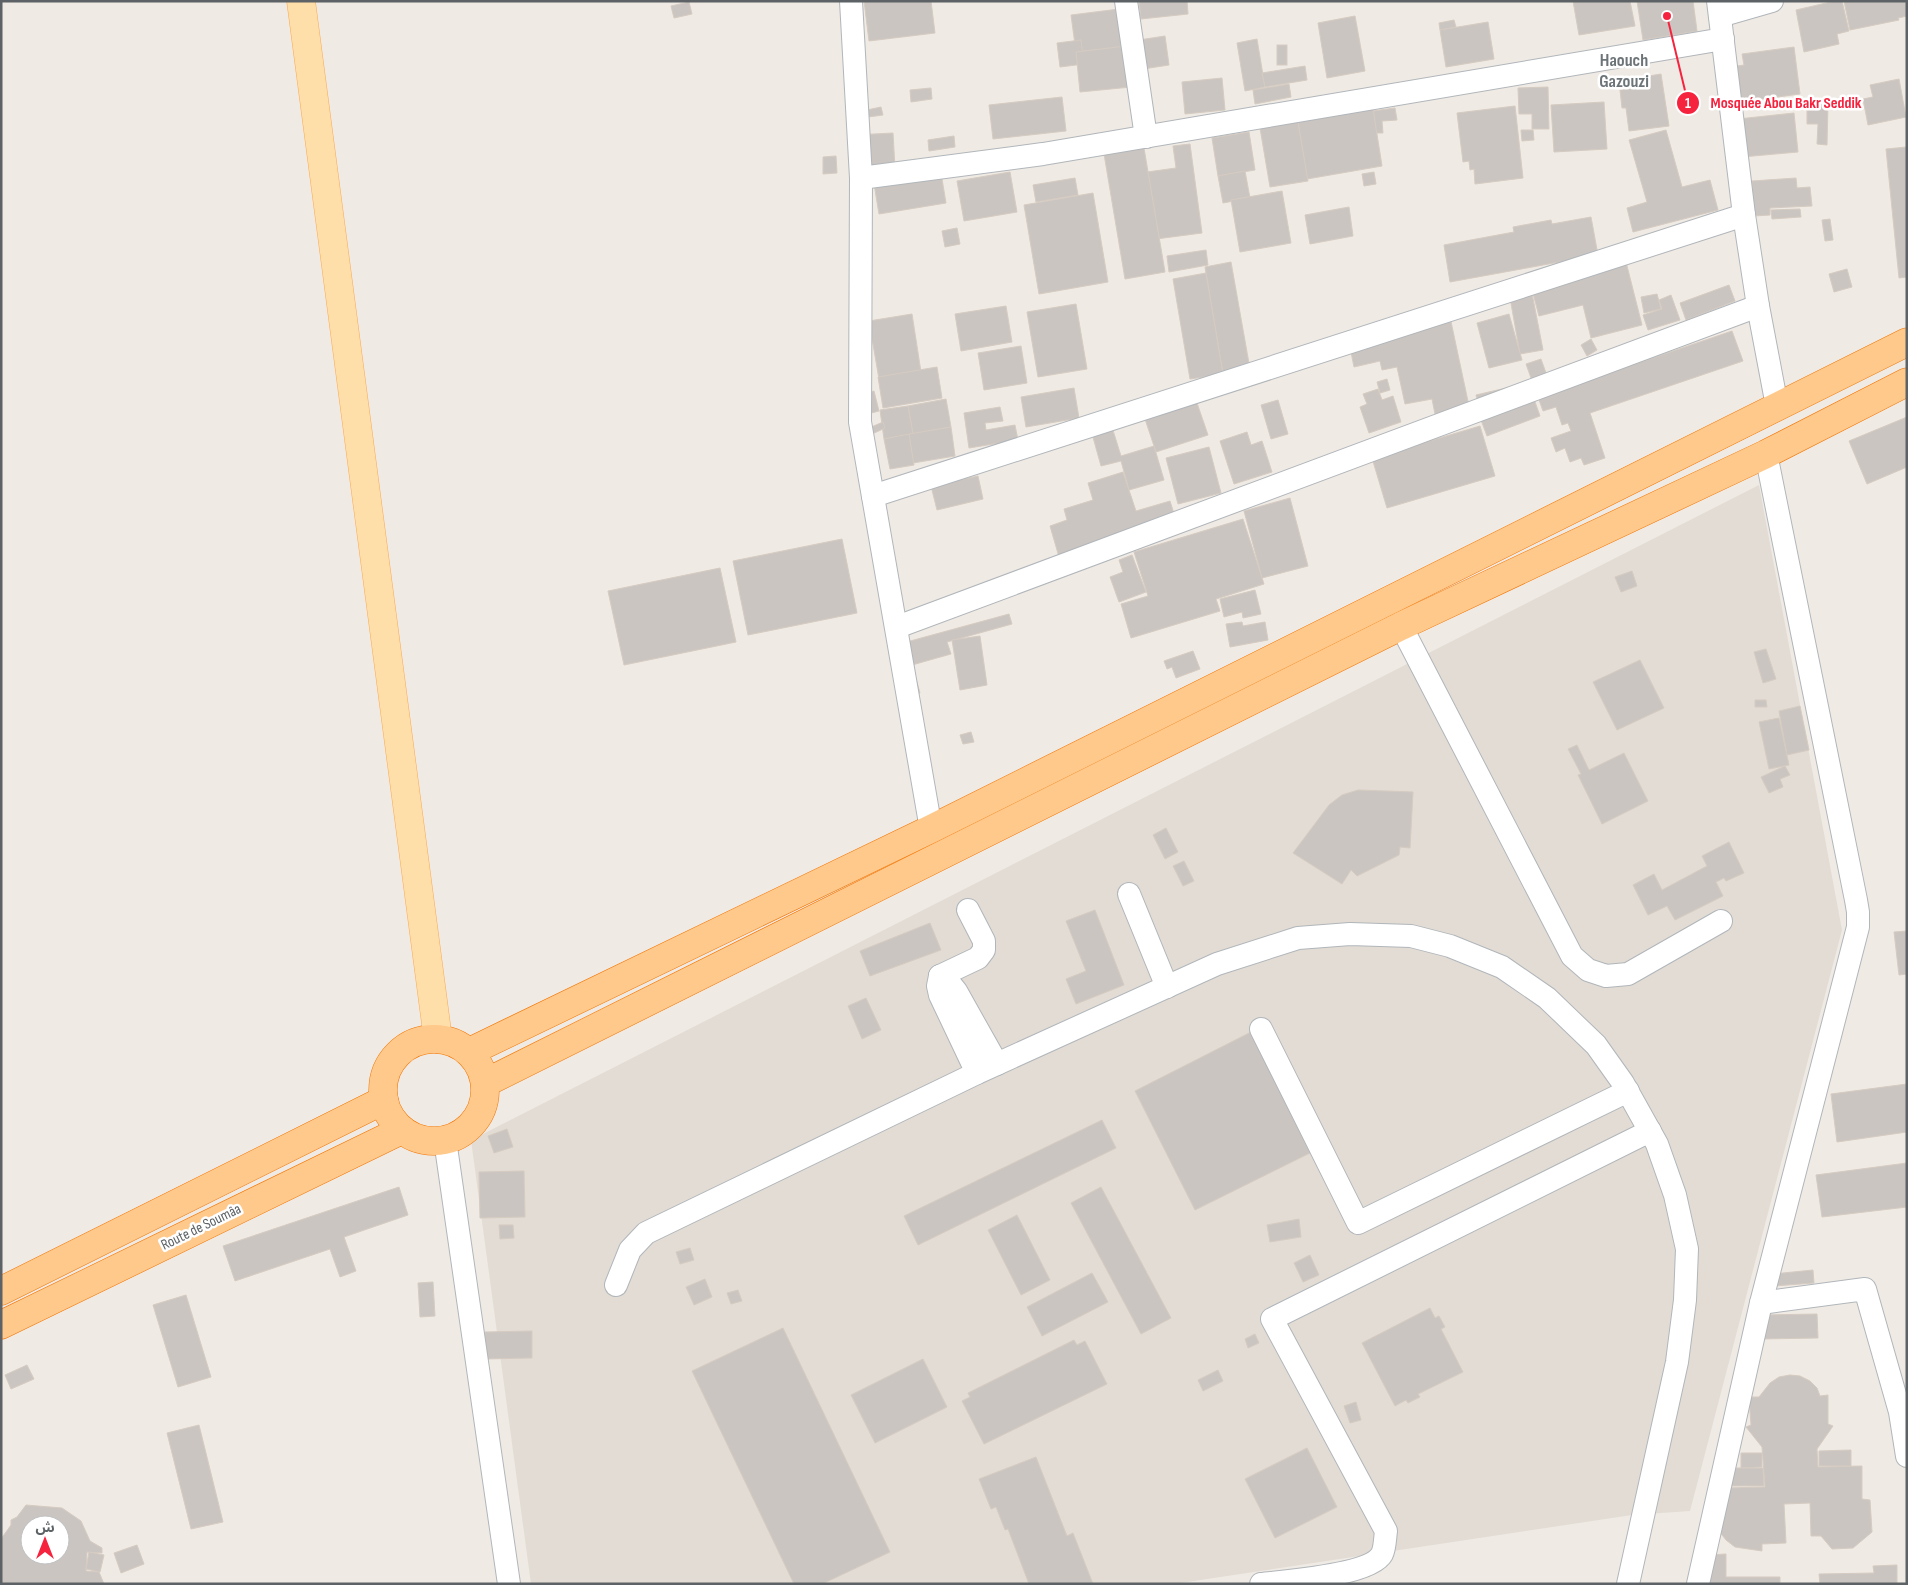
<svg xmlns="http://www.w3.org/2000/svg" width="1908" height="1585" viewBox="0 0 1908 1585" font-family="'Sofia Sans Condensed','Noto Sans Arabic',sans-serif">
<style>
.education{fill:#e2dcd4}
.building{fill:#cbc5c1;stroke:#d5cbc1;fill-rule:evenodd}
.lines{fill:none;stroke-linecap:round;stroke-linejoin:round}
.minor-casing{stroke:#b1b6ba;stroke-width:24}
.major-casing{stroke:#fca850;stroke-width:29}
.highway-casing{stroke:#f37400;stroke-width:29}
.minor{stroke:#fff;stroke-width:22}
.major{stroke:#ffdfa9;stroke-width:28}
.highway{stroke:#ffc98b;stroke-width:28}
.labels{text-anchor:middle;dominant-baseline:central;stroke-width:5;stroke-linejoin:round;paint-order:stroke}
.street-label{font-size:15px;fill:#5c6265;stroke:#fff}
.quarter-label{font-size:18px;font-weight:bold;fill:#6c7478;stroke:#fff}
.leader{fill:none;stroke:#f6233f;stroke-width:2}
.callout-dot{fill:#f6233f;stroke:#fff;stroke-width:2}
.mark-label{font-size:15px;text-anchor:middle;font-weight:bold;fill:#fff}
.callout-label{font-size:16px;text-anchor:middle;font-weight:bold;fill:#f6233f;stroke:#fff;stroke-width:5;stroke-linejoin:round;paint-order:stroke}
</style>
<rect width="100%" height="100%" fill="#efeae4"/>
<path class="education" d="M 1759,485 L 1842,930 L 1690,1511 L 1632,1515 L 1174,1584 L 531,1584 L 471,1140 Z"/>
<g class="building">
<path d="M 864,1 L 931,1 L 935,33 L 869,41 Z"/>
<path d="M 1139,1 L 1187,1 L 1188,14 L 1141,19 Z"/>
<path d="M 1573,1 L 1630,1 L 1635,26 L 1579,35 Z"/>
<path d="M 1637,1 L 1693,1 L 1697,31 L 1643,40 Z"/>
<path d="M 1835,1 L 1842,1 L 1849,31 L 1837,34 L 1839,44 L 1804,52 L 1796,10 Z"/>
<path d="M 1844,1 L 1907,1 L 1907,16 L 1898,18 L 1899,20 L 1850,30 Z"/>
<path d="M 689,2 L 692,14 L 674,18 L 671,6 Z"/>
<path d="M 1119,9 L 1123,47 L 1076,52 L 1071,15 Z"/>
<path d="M 1355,16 L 1365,71 L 1327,78 L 1318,23 Z"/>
<path d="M 1454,20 L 1456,27 L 1440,30 L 1439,23 Z"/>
<path d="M 1488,22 L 1494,59 L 1446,67 L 1440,30 Z"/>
<path d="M 1165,36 L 1169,65 L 1130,71 L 1126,42 Z"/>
<path d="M 1257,39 L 1265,87 L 1245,91 L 1237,43 Z"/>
<path d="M 1081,40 L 1084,64 L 1060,67 L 1057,43 Z"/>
<rect x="1277" y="45" width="10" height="20"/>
<path d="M 1126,46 L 1131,87 L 1080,92 L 1076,52 Z"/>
<path d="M 1794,47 L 1800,94 L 1741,102 L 1737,66 L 1744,65 L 1742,54 Z"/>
<path d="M 1305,66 L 1307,80 L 1265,87 L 1262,73 Z"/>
<path d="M 1661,74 L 1669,126 L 1629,131 L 1626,108 L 1622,108 L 1620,90 L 1632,88 L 1630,79 Z"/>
<path d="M 1222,78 L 1225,110 L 1185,114 L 1182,82 Z"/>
<path d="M 1899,79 L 1906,117 L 1868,125 L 1863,99 L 1873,97 L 1870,85 Z"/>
<path d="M 1289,84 L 1291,97 L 1255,104 L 1253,90 Z"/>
<path d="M 1548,87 L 1549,129 L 1532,129 L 1532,114 L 1519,114 L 1518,88 Z"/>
<path d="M 931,88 L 932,99 L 911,102 L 910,90 Z"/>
<path d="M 1062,97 L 1066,131 L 993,139 L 989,105 Z"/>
<path d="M 1604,102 L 1607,149 L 1554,152 L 1551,105 Z"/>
<path d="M 1807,103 L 1828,104 L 1827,145 L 1817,144 L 1818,124 L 1807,124 Z"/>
<path d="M 1515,106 L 1523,178 L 1475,184 L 1474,169 L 1470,170 L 1469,161 L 1463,162 L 1457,113 Z"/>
<path d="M 881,107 L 883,115 L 868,117 L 867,110 Z"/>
<path d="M 1395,108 L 1397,120 L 1382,121 L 1383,133 L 1376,133 L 1373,111 Z"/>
<path d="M 1373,109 L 1382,166 L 1307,179 L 1298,122 Z"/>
<path d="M 1794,113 L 1798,152 L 1742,157 L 1738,119 Z"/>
<path d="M 1298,122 L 1308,181 L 1270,187 L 1260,128 Z"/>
<path d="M 1521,130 L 1533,130 L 1534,140 L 1522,141 Z"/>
<path d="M 1666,130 L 1682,187 L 1710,180 L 1718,210 L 1633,232 L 1627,208 L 1647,202 L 1629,140 Z"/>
<path d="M 1249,132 L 1255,170 L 1218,176 L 1212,138 Z"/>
<path d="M 893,133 L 895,168 L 857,169 L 855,135 Z"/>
<path d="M 954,136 L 955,147 L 929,151 L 928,140 Z"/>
<path d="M 1190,144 L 1202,233 L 1156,239 L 1147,172 L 1176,168 L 1173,146 Z"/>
<path d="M 1907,147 L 1907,277 L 1899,278 L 1886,149 Z"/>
<path d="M 1144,148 L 1165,272 L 1125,279 L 1104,154 Z"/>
<path d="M 836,156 L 837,173 L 823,174 L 823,157 Z"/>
<path d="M 1245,171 L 1250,198 L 1223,203 L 1218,176 Z"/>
<path d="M 1010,172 L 1017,212 L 964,221 L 957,181 Z"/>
<path d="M 1374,172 L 1376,184 L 1364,186 L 1362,174 Z"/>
<path d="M 941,173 L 946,203 L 879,214 L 874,184 Z"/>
<path d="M 1075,178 L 1078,195 L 1036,202 L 1033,185 Z"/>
<path d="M 1796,178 L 1797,188 L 1810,187 L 1812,206 L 1770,208 L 1770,215 L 1754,216 L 1752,181 Z"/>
<path d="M 1282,191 L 1291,243 L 1240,252 L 1231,200 Z"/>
<path d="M 1093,193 L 1108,282 L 1039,294 L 1024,205 Z"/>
<path d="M 1349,207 L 1353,236 L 1310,244 L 1305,215 Z"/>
<path d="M 1800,209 L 1801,217 L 1772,219 L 1771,210 Z"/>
<path d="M 1591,217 L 1598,255 L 1450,282 L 1444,245 L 1514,232 L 1513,227 L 1551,220 L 1552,224 Z"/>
<path d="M 1830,219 L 1833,240 L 1825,241 L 1822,220 Z"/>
<path d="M 957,228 L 960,244 L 945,247 L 942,231 Z"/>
<path d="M 1206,250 L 1208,265 L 1169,272 L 1167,256 Z"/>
<path d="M 1231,262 L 1250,369 L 1223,374 L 1205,267 Z"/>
<path d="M 1626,262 L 1642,325 L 1591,338 L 1583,305 L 1539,316 L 1531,286 Z"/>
<path d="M 1847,269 L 1852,287 L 1834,292 L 1829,274 Z"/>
<path d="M 1206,273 L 1223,374 L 1190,379 L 1173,279 Z"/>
<path d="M 1729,285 L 1735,301 L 1686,320 L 1680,303 Z"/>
<path d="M 1531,288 L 1543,350 L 1520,354 L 1509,292 Z"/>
<path d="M 1657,294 L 1661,309 L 1644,313 L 1641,297 Z"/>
<path d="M 1671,295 L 1680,320 L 1648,330 L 1643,315 L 1662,309 L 1659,300 Z"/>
<path d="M 1076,304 L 1087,369 L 1038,377 L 1027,312 Z"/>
<path d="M 1006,306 L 1012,342 L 961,351 L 955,314 Z"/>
<path d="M 912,314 L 921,372 L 879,379 L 869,321 Z"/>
<path d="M 1509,314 L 1522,360 L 1489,368 L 1477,323 Z"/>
<path d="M 1450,317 L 1469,406 L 1435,414 L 1432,399 L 1405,404 L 1397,367 L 1382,370 L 1380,361 L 1354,367 L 1350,347 Z"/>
<path d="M 1732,331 L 1743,361 L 1590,413 L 1605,458 L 1584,465 L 1581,458 L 1570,462 L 1565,448 L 1556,452 L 1551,438 L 1571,431 L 1568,423 L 1562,425 L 1556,407 L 1543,411 L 1538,397 Z"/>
<path d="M 1591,339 L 1597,350 L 1587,356 L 1581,345 Z"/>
<path d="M 1021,346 L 1027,383 L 984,390 L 978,353 Z"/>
<path d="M 1541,359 L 1546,373 L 1531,378 L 1526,364 Z"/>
<path d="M 937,367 L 942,398 L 883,408 L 878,377 Z"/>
<path d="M 1387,379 L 1390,390 L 1380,393 L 1377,382 Z"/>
<path d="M 1074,388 L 1079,418 L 1026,427 L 1021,397 Z"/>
<path d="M 1506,388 L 1509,399 L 1479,407 L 1476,395 Z"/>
<path d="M 1378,389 L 1382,400 L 1393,396 L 1401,422 L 1369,433 L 1360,407 L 1367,404 L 1363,394 Z"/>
<path d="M 874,391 L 879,411 L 860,416 L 854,397 Z"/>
<path d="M 946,399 L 951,427 L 913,434 L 908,406 Z"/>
<path d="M 1534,399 L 1540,416 L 1487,436 L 1481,420 Z"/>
<path d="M 1278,400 L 1288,434 L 1271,439 L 1261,405 Z"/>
<path d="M 1197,403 L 1208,435 L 1156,452 L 1145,419 Z"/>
<path d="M 908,406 L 913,434 L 884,439 L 880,410 Z"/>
<path d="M 1000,407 L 1003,421 L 985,423 L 986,430 L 1015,425 L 1018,440 L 969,448 L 964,413 Z"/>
<path d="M 1907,417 L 1907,467 L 1867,484 L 1849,441 Z"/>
<path d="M 883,422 L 885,428 L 870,435 L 869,428 Z"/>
<path d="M 1111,424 L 1121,456 L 1154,446 L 1164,480 L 1129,490 L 1121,461 L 1101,466 L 1091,430 Z"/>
<path d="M 1480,426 L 1495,476 L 1387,508 L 1372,458 Z"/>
<path d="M 951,427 L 955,456 L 913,463 L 909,434 Z"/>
<path d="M 1247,432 L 1251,445 L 1262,441 L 1272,472 L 1234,484 L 1220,441 Z"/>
<path d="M 909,434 L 914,465 L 890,469 L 884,439 Z"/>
<path d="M 1209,447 L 1221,493 L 1178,504 L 1166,458 Z"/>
<path d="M 1123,472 L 1136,511 L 1170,501 L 1176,520 L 1059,557 L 1050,526 L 1067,520 L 1064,509 L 1093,500 L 1088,483 Z"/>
<path d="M 978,476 L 983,499 L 937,510 L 931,486 Z"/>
<path d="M 1290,498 L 1308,566 L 1262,578 L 1244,511 Z"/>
<path d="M 1243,519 L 1264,584 L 1216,599 L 1220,611 L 1131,638 L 1121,604 L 1148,596 L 1134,552 Z"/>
<path d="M 842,539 L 857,613 L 748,635 L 733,561 Z"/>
<path d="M 1132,555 L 1146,592 L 1119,602 L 1110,577 L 1123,572 L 1119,560 Z"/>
<path d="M 720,568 L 736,642 L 624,665 L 608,591 Z"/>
<path d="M 1632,571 L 1637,586 L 1621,592 L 1615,577 Z"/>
<path d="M 1255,590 L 1261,614 L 1243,618 L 1242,612 L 1224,617 L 1220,599 Z"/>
<path d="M 1009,614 L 1012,624 L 947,642 L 951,654 L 912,665 L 920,693 L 906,697 L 892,646 Z"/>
<path d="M 1242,622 L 1243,626 L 1265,622 L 1268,640 L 1230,647 L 1226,624 Z"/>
<path d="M 980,636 L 987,685 L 960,690 L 952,640 Z"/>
<path d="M 1766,649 L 1776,679 L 1763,683 L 1754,652 Z"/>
<path d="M 1193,651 L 1200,669 L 1176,678 L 1172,667 L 1167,669 L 1164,661 Z"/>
<path d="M 1640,660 L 1664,708 L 1617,730 L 1593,682 Z"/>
<path d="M 1755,700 L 1766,700 L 1767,707 L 1755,707 Z"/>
<path d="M 1800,706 L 1809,750 L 1787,755 L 1779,711 Z"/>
<path d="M 1779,718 L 1789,765 L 1769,769 L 1759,722 Z"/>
<path d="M 971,732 L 974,742 L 963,744 L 960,735 Z"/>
<path d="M 1577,745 L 1589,770 L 1624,753 L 1648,801 L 1602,824 L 1578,775 L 1581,774 L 1568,749 Z"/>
<path d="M 1785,766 L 1790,775 L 1780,779 L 1783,787 L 1769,793 L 1761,777 Z"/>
<path d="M 1358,790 L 1413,792 L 1410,848 L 1400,847 L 1399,855 L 1357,876 L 1351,870 L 1342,884 L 1293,853 L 1329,805 L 1342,795 Z"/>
<path d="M 1166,828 L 1178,852 L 1165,859 L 1153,835 Z"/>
<path d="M 1729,842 L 1744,873 L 1726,881 L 1724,878 L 1716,882 L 1723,896 L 1675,920 L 1667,906 L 1648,915 L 1633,885 L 1654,874 L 1662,890 L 1707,866 L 1702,856 Z"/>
<path d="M 1184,861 L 1194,881 L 1183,886 L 1173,866 Z"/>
<path d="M 1095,910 L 1124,985 L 1076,1004 L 1066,979 L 1086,971 L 1066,921 Z"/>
<path d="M 930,923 L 941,950 L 870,976 L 860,951 Z"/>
<path d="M 1907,931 L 1907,974 L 1899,975 L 1894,932 Z"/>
<path d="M 866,998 L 881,1030 L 862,1039 L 848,1006 Z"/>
<path d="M 1255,1030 L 1272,1066 L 1271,1074 L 1310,1153 L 1195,1210 L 1135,1091 Z"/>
<path d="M 1907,1084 L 1907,1132 L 1837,1142 L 1831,1094 Z"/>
<path d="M 1102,1120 L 1116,1148 L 918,1245 L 904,1216 Z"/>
<path d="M 507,1129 L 513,1147 L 494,1153 L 488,1136 Z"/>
<path d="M 1907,1163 L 1907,1207 L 1822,1217 L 1816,1175 Z"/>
<path d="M 524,1171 L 525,1217 L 480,1218 L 479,1172 Z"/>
<path d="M 399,1187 L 408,1215 L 344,1237 L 356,1271 L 340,1277 L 330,1249 L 235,1281 L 223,1246 Z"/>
<path d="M 1101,1187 L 1171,1318 L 1141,1334 L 1071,1203 Z"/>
<path d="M 1017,1215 L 1050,1280 L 1021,1295 L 988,1230 Z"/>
<path d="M 1299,1219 L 1301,1237 L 1270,1242 L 1267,1225 Z"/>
<path d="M 499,1225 L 513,1225 L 514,1238 L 500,1239 Z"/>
<path d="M 690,1248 L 694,1260 L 680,1264 L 676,1252 Z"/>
<path d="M 1310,1255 L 1319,1275 L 1303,1282 L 1294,1263 Z"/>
<path d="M 1813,1270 L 1814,1283 L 1774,1286 L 1773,1274 Z"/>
<path d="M 1092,1273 L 1108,1302 L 1042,1336 L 1027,1307 Z"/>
<path d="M 705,1279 L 712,1297 L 694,1305 L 686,1287 Z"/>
<path d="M 433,1282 L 435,1316 L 420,1317 L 418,1283 Z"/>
<path d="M 738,1290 L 742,1301 L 731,1304 L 727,1293 Z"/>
<path d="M 186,1295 L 211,1377 L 178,1387 L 153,1305 Z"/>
<path d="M 1430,1308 L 1435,1318 L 1439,1316 L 1445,1327 L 1441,1329 L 1463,1372 L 1418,1394 L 1420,1397 L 1408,1403 L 1406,1400 L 1395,1406 L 1362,1343 Z"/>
<path d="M 1817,1314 L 1818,1338 L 1761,1339 L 1761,1315 Z"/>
<path d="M 783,1328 L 890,1552 L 822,1584 L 794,1584 L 692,1371 Z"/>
<path d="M 532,1331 L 532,1358 L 485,1359 L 485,1332 Z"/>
<path d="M 1255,1334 L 1259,1343 L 1248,1348 L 1245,1339 Z"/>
<path d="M 1074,1340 L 1077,1345 L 1085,1341 L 1107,1384 L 984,1444 L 962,1401 L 970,1397 L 968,1393 Z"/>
<path d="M 923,1359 L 947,1407 L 875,1443 L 851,1395 Z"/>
<path d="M 27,1365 L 34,1379 L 11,1389 L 5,1375 Z"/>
<path d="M 1218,1370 L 1223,1381 L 1203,1391 L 1198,1380 Z"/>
<path d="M 1790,1375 L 1800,1376 L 1810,1381 L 1817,1388 L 1820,1396 L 1828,1395 L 1828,1424 L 1833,1426 L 1817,1449 L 1818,1467 L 1862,1466 L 1862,1499 L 1870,1500 L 1872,1532 L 1853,1548 L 1832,1549 L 1821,1536 L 1811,1536 L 1810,1503 L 1784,1504 L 1786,1543 L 1762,1544 L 1762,1551 L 1735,1547 L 1726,1540 L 1719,1531 L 1725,1488 L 1765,1487 L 1762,1447 L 1746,1427 L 1751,1425 L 1749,1397 L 1759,1397 L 1770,1383 L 1779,1377 Z"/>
<path d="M 1356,1402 L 1361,1420 L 1350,1423 L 1344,1406 Z"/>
<path d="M 199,1425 L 223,1522 L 191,1529 L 167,1433 Z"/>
<path d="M 1307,1448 L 1337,1507 L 1275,1538 L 1245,1479 Z"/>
<path d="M 1851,1450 L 1851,1466 L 1819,1466 L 1819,1451 Z"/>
<path d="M 1741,1453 L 1762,1453 L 1762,1467 L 1741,1468 Z"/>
<path d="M 1036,1457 L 1067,1536 L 1073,1533 L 1093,1584 L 1029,1584 L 1008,1529 L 1005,1530 L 996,1507 L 991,1509 L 979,1479 Z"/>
<path d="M 1730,1468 L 1763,1468 L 1764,1486 L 1730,1486 Z"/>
<path d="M 26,1505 L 62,1508 L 81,1521 L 90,1541 L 102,1548 L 102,1553 L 87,1552 L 86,1571 L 99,1572 L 104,1584 L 1,1584 L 1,1539 L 11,1525 L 11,1520 L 17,1517 ZM 30,1525 L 60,1525 L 60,1555 L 30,1555 Z"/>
<path d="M 137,1545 L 144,1564 L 121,1573 L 114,1553 Z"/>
<path d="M 89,1552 L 104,1555 L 100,1572 L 86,1569 Z"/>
<path d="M 1726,1554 L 1726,1577 L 1780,1577 L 1780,1584 L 1708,1584 L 1708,1555 Z"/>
<path d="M 1897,1565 L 1897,1584 L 1820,1584 L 1819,1574 L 1874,1573 L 1873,1566 Z"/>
</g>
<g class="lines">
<defs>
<g id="minor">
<path d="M 851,1 L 861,178 L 860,422 L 931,829"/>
<path d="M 1126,1 L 1146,137"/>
<path d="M 1718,1 L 1744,215 L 1758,306 L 1777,406"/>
<path d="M 1720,16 L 1772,1"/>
<path d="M 861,178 L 1043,154 L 1723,39"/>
<path d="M 873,496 L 1744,215"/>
<path d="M 1401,626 L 1572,956 L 1588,970 L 1606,976 L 1628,974 L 1721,921"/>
<path d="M 897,627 L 1758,306"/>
<path d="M 1129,894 L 1167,987"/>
<path d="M 940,976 L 948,981 L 956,991 L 997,1064"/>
<path d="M 940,976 L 938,986 L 940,995 L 977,1073"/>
<path d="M 940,976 L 978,958 L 984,950 L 984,941 L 968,910"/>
<path d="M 1261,1029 L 1358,1223 L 1628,1091"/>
<path d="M 445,1140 L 509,1584"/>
<path d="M 616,1285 L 630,1250 L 646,1233 L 977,1073 L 1217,964 L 1298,938 L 1350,934 L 1411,936 L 1450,946 L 1502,967 L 1547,998 L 1596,1045 L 1623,1083 L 1657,1144 L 1675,1195 L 1687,1249 L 1685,1300 L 1677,1362 L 1628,1584"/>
<path d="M 1761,1303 L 1865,1289 L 1900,1412 L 1907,1456"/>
<path d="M 1261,1584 C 1285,1581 1371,1575 1382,1554 C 1385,1548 1385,1538 1386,1531 L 1272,1319 L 1650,1131"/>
<path d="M 1698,1584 L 1761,1303 L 1858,927 L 1858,912 L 1856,900 L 1766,454"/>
</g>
<path id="major" d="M 301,1 L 438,1039"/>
<g id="highway">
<circle cx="434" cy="1090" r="51"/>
<path d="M 469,1052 L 931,829 L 1907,342"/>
<path d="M 485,1083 L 1401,626 L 1766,454 L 1907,382"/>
<path d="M 1,1291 L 384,1100"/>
<path d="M 1,1325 L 402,1130"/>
</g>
</defs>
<use href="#minor" class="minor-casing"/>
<use href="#major" class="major-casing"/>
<use href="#highway" class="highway-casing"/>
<use href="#minor" class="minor"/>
<use href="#major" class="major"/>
<use href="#highway" class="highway"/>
</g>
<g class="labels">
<g class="street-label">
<text transform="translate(201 1227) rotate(-26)">Route de Soumâa</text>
</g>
<g class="quarter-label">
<text x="1624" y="60">Haouch<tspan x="1624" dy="21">Gazouzi</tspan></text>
</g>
</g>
<path class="leader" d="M1667 16L1688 103"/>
<g class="callout-dot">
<circle cx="1667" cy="16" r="5"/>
<circle cx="1688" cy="103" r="12"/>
</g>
<g class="mark-label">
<text x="1688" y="108">1</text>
</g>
<g class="callout-label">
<text x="1786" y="108">Mosquée Abou Bakr Seddik</text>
</g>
<rect width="1908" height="1585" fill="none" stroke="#5c6265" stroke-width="5"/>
<g transform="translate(45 1540)"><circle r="24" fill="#ffffff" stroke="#bec0c1"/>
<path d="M0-4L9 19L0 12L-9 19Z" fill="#f6233f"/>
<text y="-8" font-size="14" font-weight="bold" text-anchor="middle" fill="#5c6265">ش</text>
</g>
</svg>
